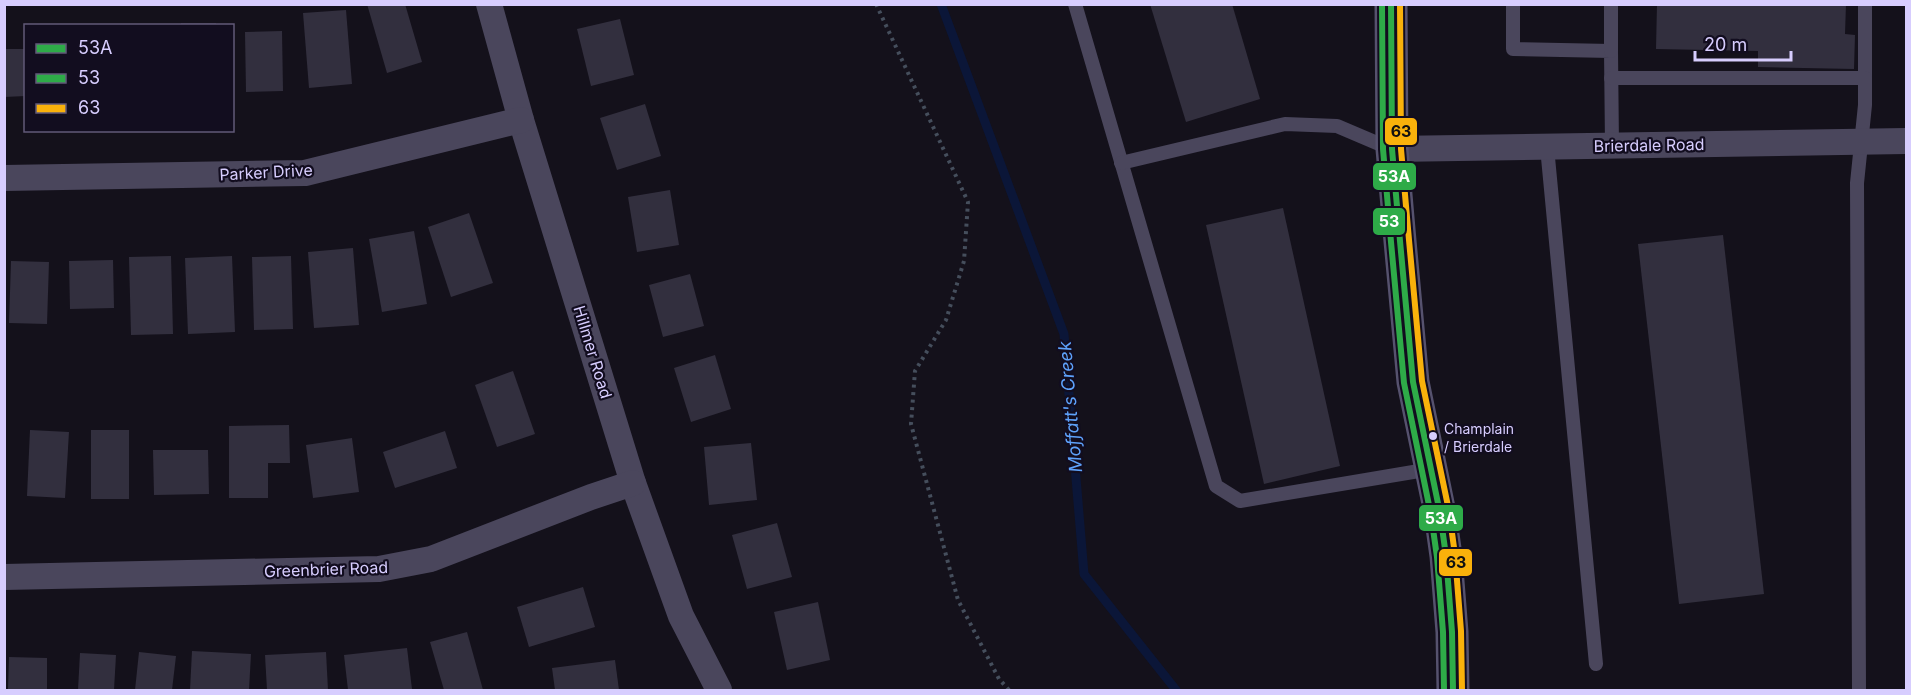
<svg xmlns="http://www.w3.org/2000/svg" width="1911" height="695" viewBox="0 0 1911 695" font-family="Inter,sans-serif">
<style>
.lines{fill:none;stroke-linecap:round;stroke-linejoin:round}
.stream{stroke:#0b1638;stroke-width:9}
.building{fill:#322f3e}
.path{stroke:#454e5c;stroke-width:4;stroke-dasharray:3 4.5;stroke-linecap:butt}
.lane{stroke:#4a465c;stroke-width:14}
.street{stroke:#4a465c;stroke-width:26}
.secondary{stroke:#56526e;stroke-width:33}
.bus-1-casing{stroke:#120d1f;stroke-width:10}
.bus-2-casing{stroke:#120d1f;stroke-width:10}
.bus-3-casing{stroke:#120d1f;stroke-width:10}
.bus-1{stroke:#2eab48;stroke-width:6}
.bus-2{stroke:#2eab48;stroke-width:6}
.bus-3{stroke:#f9b10b;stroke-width:6}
.bus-dot{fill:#d7cdfe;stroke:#120d1f;stroke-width:2}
.labels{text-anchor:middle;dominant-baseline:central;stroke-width:4.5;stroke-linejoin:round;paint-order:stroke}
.bus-label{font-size:14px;fill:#d7cdfe;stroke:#120d1f;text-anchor:start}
.street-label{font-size:16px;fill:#d7cdfe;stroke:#120d1f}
.water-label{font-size:18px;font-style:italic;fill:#5ea2fb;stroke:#120d1f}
.line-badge{stroke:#120d1f;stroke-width:2}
.badge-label{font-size:16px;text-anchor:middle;font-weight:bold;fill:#fff}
.pale-badge-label{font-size:16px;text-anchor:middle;font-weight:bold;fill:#111}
</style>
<rect width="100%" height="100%" fill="#14111b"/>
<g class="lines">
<path class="stream" d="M 941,4 L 1064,334 L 1084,574 L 1176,690"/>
</g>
<g class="building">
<path d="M 367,4 L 405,4 L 422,62 L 387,73 Z"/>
<path d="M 1150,4 L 1232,4 L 1260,99 L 1186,122 Z"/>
<path d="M 1657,4 L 1846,4 L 1845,34 L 1855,35 L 1854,69 L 1758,67 L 1758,51 L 1656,49 Z"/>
<path d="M 346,10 L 352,84 L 309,88 L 303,13 Z"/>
<path d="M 620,19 L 634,75 L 591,86 L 577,29 Z"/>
<rect x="181" y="23" width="35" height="3"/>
<path d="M 282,31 L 283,91 L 246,92 L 245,32 Z"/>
<path d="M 4,49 L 26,49 L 26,96 L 4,97 Z"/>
<path d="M 645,104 L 661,156 L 617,170 L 600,118 Z"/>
<path d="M 670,190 L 679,245 L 637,252 L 628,197 Z"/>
<path d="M 1283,208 L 1340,466 L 1264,484 L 1206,225 Z"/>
<path d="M 469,213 L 493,283 L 451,297 L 428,227 Z"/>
<path d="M 414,231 L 427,304 L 382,312 L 369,239 Z"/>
<path d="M 1723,235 L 1764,594 L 1679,604 L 1638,244 Z"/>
<path d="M 353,248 L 359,325 L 314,328 L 308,252 Z"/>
<path d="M 171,256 L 173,334 L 131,335 L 129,257 Z"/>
<path d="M 232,256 L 235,332 L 188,334 L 185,258 Z"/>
<path d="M 291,256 L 293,329 L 254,330 L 252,257 Z"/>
<path d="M 113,260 L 114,308 L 70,309 L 69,261 Z"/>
<path d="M 11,261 L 49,262 L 47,324 L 9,323 Z"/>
<path d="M 690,274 L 704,326 L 663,337 L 649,285 Z"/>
<path d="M 715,355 L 731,409 L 691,422 L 674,368 Z"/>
<path d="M 513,371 L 535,434 L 497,447 L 475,385 Z"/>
<path d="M 289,425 L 290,463 L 268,463 L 268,498 L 229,498 L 229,426 Z"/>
<path d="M 30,430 L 69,432 L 65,498 L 27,496 Z"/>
<rect x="91" y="430" width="38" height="69"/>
<path d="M 445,431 L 457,468 L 395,488 L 383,452 Z"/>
<path d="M 352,438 L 359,492 L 313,498 L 306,445 Z"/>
<path d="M 751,443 L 757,500 L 709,505 L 704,447 Z"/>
<path d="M 153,450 L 208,450 L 209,494 L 154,495 Z"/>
<path d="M 777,523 L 792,577 L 747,589 L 732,535 Z"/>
<path d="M 583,587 L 595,627 L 529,647 L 517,607 Z"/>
<path d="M 818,602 L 830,660 L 787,670 L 774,612 Z"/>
<path d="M 467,632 L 483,690 L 444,690 L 430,642 Z"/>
<path d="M 407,648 L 412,689 L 348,690 L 344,655 Z"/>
<path d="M 192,651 L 251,654 L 249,690 L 190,690 Z"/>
<path d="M 139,652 L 176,656 L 172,690 L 135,690 Z"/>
<path d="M 326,652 L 328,690 L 267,690 L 265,655 Z"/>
<path d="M 80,653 L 116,655 L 114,690 L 78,690 Z"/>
<path d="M 9,657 L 47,658 L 47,690 L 8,690 Z"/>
<path d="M 615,660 L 619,690 L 555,690 L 552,668 Z"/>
</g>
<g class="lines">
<path class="path" d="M 876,4 L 968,202 L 964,261 L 946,320 L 915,371 L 911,424 L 958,600 L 999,679 L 1009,690"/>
<g class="lane">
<path d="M 1075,4 L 1216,486 L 1240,501 L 1431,469"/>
<path d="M 1513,4 L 1513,49 L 1611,51 L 1612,146"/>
<path d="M 1865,4 L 1865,78"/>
<path d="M 1611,51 L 1611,4"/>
<path d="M 1611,78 L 1865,78 L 1865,105 L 1857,183 L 1859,690"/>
<path d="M 1547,147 L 1596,664"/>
<path d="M 1121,163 L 1285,124 L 1337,126 L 1391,149"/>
</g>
<g class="street">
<path d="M 489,4 L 521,120 L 633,483 L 681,616 L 719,690"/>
<path d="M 1392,149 L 1906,141"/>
<path d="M 4,178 L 305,173 L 521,120"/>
<path d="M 4,577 L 379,569 L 431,559 L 591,497 L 633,483"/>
</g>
<path class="secondary" d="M 1391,4 L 1392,149 L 1400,241 L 1413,382 L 1440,513 L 1446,556 L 1452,632 L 1453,690"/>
<defs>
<path id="bus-1" d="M 1391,4 L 1392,149 L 1400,241 L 1413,382 L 1440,513 L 1446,556 L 1452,632 L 1453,690"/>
<path id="bus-2" d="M 1382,4 L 1383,149 L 1391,242 L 1404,383 L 1431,515 L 1437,557 L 1443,632 L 1444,690"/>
<path id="bus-3" d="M 1400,4 L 1401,149 L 1409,240 L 1422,381 L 1449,511 L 1455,555 L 1461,631 L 1462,690"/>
</defs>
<use href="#bus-1" class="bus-1-casing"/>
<use href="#bus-2" class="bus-2-casing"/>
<use href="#bus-3" class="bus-3-casing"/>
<use href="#bus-1" class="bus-1"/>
<use href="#bus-2" class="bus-2"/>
<use href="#bus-3" class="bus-3"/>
</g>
<circle class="bus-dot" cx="1433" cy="436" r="5"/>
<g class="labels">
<g class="bus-label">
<text x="1444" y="428">Champlain<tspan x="1444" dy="18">/ Brierdale</tspan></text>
</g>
<g class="street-label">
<text transform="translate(1649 145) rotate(-1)">Brierdale Road</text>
<text transform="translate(266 172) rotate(-3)">Parker Drive</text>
<text transform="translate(593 352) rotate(73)">Hillmer Road</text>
<text transform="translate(326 569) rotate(-2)">Greenbrier Road</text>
</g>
<g class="water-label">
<text transform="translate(1070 407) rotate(-95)">Moffatt's Creek</text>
</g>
</g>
<g class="line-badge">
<rect x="1384" y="117" width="34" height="29" rx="6" fill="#f9b10b"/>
<rect x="1372" y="162" width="45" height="29" rx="6" fill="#2eab48"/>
<rect x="1372" y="207" width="34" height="29" rx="6" fill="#2eab48"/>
<rect x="1418" y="504" width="46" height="28" rx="6" fill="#2eab48"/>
<rect x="1438" y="548" width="35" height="29" rx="6" fill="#f9b10b"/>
</g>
<g class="badge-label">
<text x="1394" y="182">53A</text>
<text x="1389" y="227">53</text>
<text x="1441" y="524">53A</text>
</g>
<g class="pale-badge-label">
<text x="1401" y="137">63</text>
<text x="1456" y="568">63</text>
</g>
<rect width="1911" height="695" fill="none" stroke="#d7cdfe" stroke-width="12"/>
<rect x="24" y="24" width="210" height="108" fill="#120d1f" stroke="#615a78" stroke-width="1.5"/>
<rect x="36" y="44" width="30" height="9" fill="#2eab48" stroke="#615a78" stroke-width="1.5"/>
<text x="78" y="54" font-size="18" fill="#d7cdfe">53A</text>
<rect x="36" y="74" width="30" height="9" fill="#2eab48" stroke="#615a78" stroke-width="1.5"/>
<text x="78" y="84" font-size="18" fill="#d7cdfe">53</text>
<rect x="36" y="104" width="30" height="9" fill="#f9b10b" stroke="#615a78" stroke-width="1.5"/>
<text x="78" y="114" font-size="18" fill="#d7cdfe">63</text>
<path d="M1695 51v9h96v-9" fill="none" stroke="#d7cdfe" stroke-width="3"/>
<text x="1704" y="51" font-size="18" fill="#d7cdfe" stroke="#120d1f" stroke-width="4.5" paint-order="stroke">20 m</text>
</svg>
